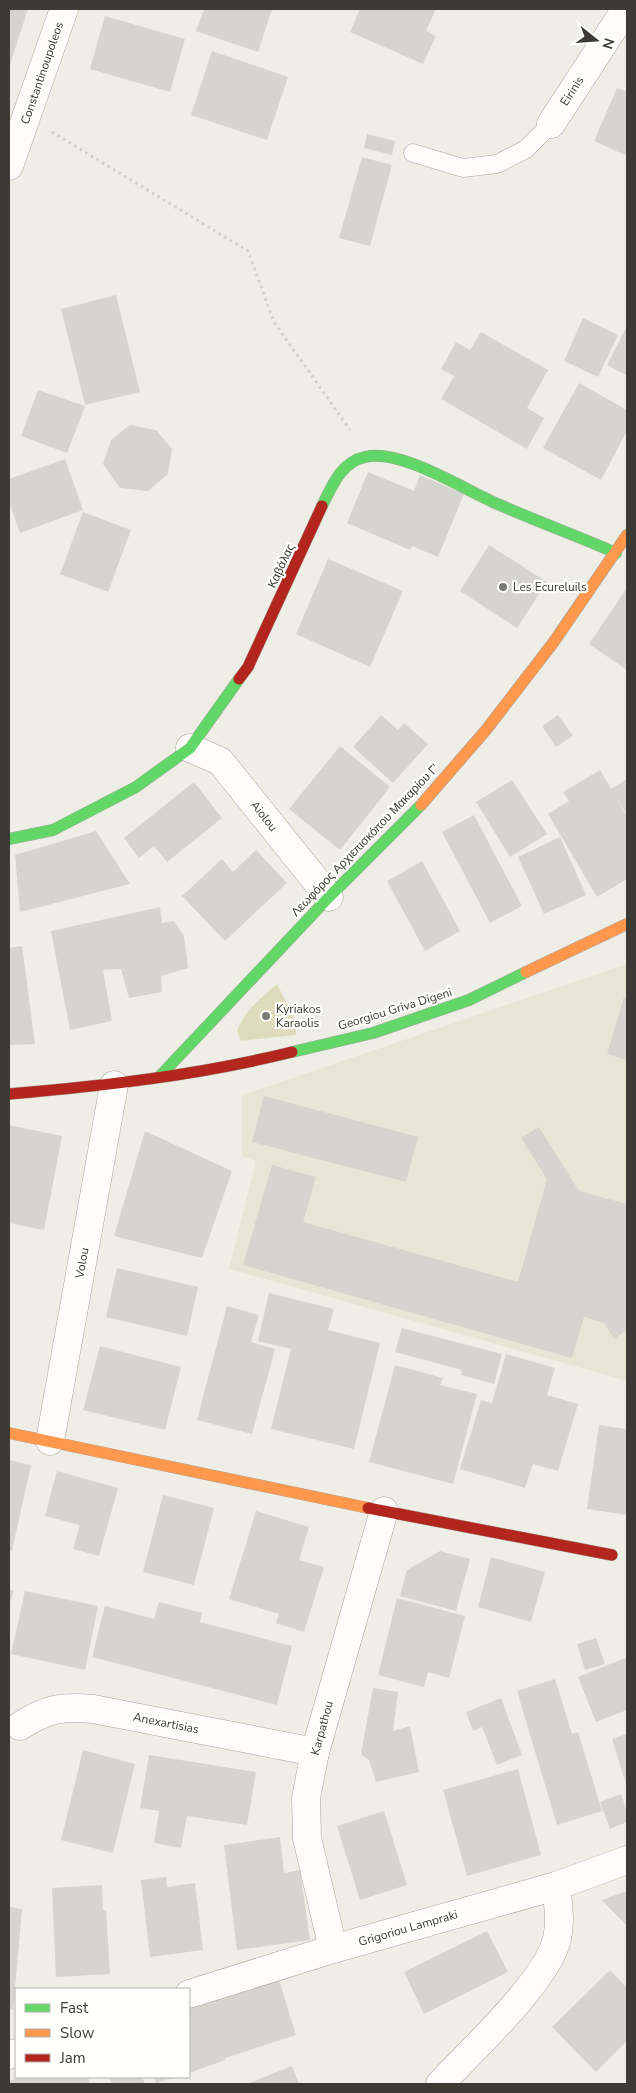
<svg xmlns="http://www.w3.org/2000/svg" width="636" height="2093" viewBox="0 0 636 2093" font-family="'Nunito Sans',sans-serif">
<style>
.built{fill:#e7e6d6}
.green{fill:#dedbbc}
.building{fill:#d5d4ce}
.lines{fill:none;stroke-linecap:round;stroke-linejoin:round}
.lane-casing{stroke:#a6a59f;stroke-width:19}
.street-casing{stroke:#a6a59f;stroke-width:29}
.fast-casing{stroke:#a6a59f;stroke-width:12}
.slow-casing{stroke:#a6a59f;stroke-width:12}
.jam-casing{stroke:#a6a59f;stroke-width:12}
.path{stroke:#d0cfcc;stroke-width:3;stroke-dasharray:2.5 4;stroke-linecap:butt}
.lane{stroke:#fdfcfb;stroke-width:18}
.street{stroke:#fdfcfb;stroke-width:28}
.fast{stroke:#63d668;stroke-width:11}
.slow{stroke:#ff974d;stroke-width:11}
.jam{stroke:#b3261e;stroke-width:11}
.poi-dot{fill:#7a7972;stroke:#fffffb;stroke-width:2}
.labels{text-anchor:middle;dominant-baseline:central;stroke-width:4.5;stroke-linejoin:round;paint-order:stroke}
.street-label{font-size:12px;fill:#3b3a34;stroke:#fffffb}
.poi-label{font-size:12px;fill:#3b3a34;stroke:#fffffb;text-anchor:start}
</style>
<rect width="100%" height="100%" fill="#efeee6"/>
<path class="built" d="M 627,964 L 627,1381 L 229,1269 L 256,1161 L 242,1156 L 242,1095 Z"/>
<path class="green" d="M 277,984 L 296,1022 L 296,1035 L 241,1041 L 237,1031 C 244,1011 261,998 277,984 Z"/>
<g class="building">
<path d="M 9,9 L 28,9 L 9,68 Z"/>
<path d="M 204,9 L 272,9 L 258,52 L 196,31 Z"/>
<path d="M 360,9 L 436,9 L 426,31 L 436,36 L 423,64 L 350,32 Z"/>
<path d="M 105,16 L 185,39 L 170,92 L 90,69 Z"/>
<path d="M 212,51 L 288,77 L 267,140 L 191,115 Z"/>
<path d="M 617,88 L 627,92 L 627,156 L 594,141 Z"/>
<path d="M 367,134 L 395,141 L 392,155 L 364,148 Z"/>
<path d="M 362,157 L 392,165 L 370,246 L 339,238 Z"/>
<path d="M 116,295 L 140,392 L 85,405 L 61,309 Z"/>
<path d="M 583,318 L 618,335 L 598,377 L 564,361 Z"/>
<path d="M 627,326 L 627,376 L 607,365 Z"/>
<path d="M 481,332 L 548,370 L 527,408 L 544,418 L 527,449 L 441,399 L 454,376 L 441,369 L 456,342 L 470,350 Z"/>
<path d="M 579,383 L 627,410 L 627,431 L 601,480 L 543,448 Z"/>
<path d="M 38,390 L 85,406 L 67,453 L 21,436 Z"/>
<path d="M 130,425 L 156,430 L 172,449 L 168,474 L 148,491 L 120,488 L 103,464 L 111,440 Z"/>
<path d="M 65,459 L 83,510 L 20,533 L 9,502 L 9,479 Z"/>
<path d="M 368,472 L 414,491 L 420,475 L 464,494 L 438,557 L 412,546 L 410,550 L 347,523 Z"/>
<path d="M 83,512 L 131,530 L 108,592 L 60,574 Z"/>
<path d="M 489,545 L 547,582 L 517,628 L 460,591 Z"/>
<path d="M 328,559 L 403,591 L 370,667 L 296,634 Z"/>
<path d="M 627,588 L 627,670 L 589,644 Z"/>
<path d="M 381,715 L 398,730 L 404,723 L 428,744 L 393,783 L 353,747 Z"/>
<path d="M 558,715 L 573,736 L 556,747 L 542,726 Z"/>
<path d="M 340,746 L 390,787 L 340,850 L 289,809 Z"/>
<path d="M 600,770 L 611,789 L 627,779 L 627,815 L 617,799 L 627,817 L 627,879 L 597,897 L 548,814 L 569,801 L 563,792 Z"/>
<path d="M 512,780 L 547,834 L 510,857 L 476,802 Z"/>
<path d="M 194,782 L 222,818 L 167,862 L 154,846 L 139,858 L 124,838 Z"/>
<path d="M 474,815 L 522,906 L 490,923 L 442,832 Z"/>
<path d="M 96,831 L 130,884 L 20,912 L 15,855 Z"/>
<path d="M 560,837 L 586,895 L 544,914 L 518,857 Z"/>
<path d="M 256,850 L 287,883 L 225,941 L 182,896 L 222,859 L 233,872 Z"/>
<path d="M 422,861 L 460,931 L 425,951 L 387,881 Z"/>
<path d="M 160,907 L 162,923 L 174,921 L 184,936 L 188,968 L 161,976 L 162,992 L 129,998 L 121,969 L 103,970 L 112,1021 L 70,1030 L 51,931 Z"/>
<path d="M 22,946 L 35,1044 L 9,1045 L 9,948 Z"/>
<path d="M 624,997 L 627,997 L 627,1060 L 607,1054 Z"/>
<path d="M 264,1096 L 418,1137 L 406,1182 L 252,1142 Z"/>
<path d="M 9,1125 L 62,1136 L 44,1230 L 9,1223 Z"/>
<path d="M 539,1127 L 579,1191 L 627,1204 L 627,1330 L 614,1339 L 604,1323 L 584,1317 L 572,1358 L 243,1265 L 272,1165 L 316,1177 L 303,1222 L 518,1282 L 547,1179 L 521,1138 Z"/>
<path d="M 145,1131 L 232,1171 L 202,1258 L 114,1236 Z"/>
<path d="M 117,1268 L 198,1287 L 187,1336 L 106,1317 Z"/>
<path d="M 269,1293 L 334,1309 L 328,1330 L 380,1343 L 354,1449 L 271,1429 L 291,1349 L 258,1341 Z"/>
<path d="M 227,1306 L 259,1315 L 251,1342 L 275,1349 L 252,1434 L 197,1420 Z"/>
<path d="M 402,1328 L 502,1354 L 494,1384 L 461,1375 L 462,1370 L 395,1352 Z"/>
<path d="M 100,1346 L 181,1367 L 165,1430 L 83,1410 Z"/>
<path d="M 506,1354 L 555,1368 L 547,1395 L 578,1404 L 558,1471 L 533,1464 L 525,1488 L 460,1469 L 481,1400 L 492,1403 Z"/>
<path d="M 395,1365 L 443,1378 L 440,1385 L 477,1394 L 453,1484 L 369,1462 Z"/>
<path d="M 599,1425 L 627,1429 L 627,1515 L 587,1509 Z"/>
<path d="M 9,1460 L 31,1465 L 12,1551 L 9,1551 Z"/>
<path d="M 57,1471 L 118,1488 L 99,1556 L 73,1549 L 80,1525 L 45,1516 Z"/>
<path d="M 163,1495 L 214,1508 L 194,1585 L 143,1572 Z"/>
<path d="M 256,1511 L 309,1527 L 299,1560 L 324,1567 L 304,1632 L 276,1623 L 279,1614 L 229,1599 Z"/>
<path d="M 440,1551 L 470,1559 L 456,1611 L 400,1596 L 407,1570 Z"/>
<path d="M 491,1557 L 545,1572 L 531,1622 L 478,1607 Z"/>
<path d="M 9,1589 L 14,1591 L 9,1605 Z"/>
<path d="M 25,1591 L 98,1606 L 85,1670 L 11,1654 Z"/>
<path d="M 397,1598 L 465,1616 L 449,1678 L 428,1672 L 424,1687 L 378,1675 Z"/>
<path d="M 159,1602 L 202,1613 L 200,1622 L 292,1646 L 277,1705 L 92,1657 L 105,1606 L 154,1619 Z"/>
<path d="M 596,1638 L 605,1664 L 585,1670 L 577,1644 Z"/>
<path d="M 625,1658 L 627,1664 L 627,1710 L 596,1722 L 578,1677 Z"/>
<path d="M 555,1679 L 572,1734 L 578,1732 L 602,1811 L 557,1825 L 517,1691 Z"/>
<path d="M 373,1688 L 398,1692 L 393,1731 L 410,1726 L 419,1772 L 376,1782 L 369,1760 L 361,1754 Z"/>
<path d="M 501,1698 L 522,1755 L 497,1765 L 482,1727 L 473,1731 L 466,1712 Z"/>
<path d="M 627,1734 L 627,1783 L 626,1784 L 612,1739 Z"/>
<path d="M 83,1750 L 135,1764 L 113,1853 L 61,1840 Z"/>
<path d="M 149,1755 L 256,1772 L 247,1825 L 187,1816 L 181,1848 L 154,1843 L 159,1811 L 140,1808 Z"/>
<path d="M 518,1769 L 541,1855 L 467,1876 L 443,1790 Z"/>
<path d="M 621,1794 L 627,1811 L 627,1822 L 610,1829 L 600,1802 Z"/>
<path d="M 384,1811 L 407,1885 L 360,1900 L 337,1826 Z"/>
<path d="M 280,1837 L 284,1873 L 300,1870 L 310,1940 L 237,1950 L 224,1845 Z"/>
<path d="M 166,1877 L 167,1887 L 195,1883 L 203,1950 L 150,1957 L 141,1880 Z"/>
<path d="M 102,1885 L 103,1910 L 106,1910 L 110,1974 L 56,1977 L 52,1888 Z"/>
<path d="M 627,1891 L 627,1926 L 602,1900 Z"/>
<path d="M 9,1907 L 22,1909 L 13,2010 L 9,2009 Z"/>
<path d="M 487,1931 L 508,1972 L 424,2014 L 404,1972 Z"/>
<path d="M 610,1970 L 627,1988 L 627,2041 L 596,2072 L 552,2027 Z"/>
<path d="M 277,1973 L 296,2035 L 225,2058 L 225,2060 L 189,2073 L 189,2001 Z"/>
<path d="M 292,2066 L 299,2084 L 247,2084 Z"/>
<path d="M 22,2077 L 88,2077 L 90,2084 L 9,2084 L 9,2081 Z"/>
<path d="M 109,2077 L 142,2077 L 145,2084 L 112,2084 Z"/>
<path d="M 154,2077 L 175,2077 L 156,2083 Z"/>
</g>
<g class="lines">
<defs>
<path id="lane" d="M 413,153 L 463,168 L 497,164 L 526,149 L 551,124"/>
<g id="street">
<path d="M 551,124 L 626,9"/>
<path d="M 9,166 L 64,9"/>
<path d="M 190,748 L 220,761 L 329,897"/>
<path d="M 50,1441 L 114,1085"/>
<path d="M 20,1726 C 46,1709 62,1706 93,1709 L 315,1752"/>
<path d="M 333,1949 L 307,1838 L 306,1798 L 315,1752 L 384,1511"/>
<path d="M 189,1994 L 333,1949 L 556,1886 L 627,1860"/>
<path d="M 9,2055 L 16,2053"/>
<path d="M 440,2084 C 471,2051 547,1981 557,1939 C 561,1921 558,1903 556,1886"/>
</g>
<g id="fast">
<path d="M 322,506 C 332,486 341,462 365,457 C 401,448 466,491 500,505 C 538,522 578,536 616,553"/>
<path d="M 9,839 L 53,830 L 136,787 L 190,748 L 239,679"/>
<path d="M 292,1052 L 373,1033 L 469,1000 L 526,972"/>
<path d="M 160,1076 L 329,897 L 421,805"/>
</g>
<g id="slow">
<path d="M 421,805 L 486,730 L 553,643 L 627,535"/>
<path d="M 526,972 L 627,924"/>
<path d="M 9,1433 L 368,1508"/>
</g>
<g id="jam">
<path d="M 239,679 L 248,667 L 322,506"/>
<path d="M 9,1094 C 104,1086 199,1075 292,1052"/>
<path d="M 368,1508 L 612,1555"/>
</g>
</defs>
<use href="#lane" class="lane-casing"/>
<use href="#street" class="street-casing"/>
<use href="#fast" class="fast-casing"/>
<use href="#slow" class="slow-casing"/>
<use href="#jam" class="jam-casing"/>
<path class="path" d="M 52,132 L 248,251 L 274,322 L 350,430"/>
<use href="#lane" class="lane"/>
<use href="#street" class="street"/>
<use href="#fast" class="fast"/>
<use href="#slow" class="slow"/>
<use href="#jam" class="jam"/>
</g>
<g class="poi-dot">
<circle cx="503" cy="587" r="5"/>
<circle cx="266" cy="1016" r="5"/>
</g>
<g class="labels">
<g class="street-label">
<text transform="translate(42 73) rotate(-71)">Constantinoupoleos</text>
<text transform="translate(572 91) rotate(-57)">Eirinis</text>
<text transform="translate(281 566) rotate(-65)">Καβάλας</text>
<text transform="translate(264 816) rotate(52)">Aiolou</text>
<text transform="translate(365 840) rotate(-46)">Λεωφόρος Αρχιεπισκόπου Μακαρίου Γ'</text>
<text transform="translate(395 1009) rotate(-17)">Georgiou Griva Digeni</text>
<text transform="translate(82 1263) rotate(-80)">Volou</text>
<text transform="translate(166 1723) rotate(11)">Anexartisias</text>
<text transform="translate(322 1728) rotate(-75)">Karpathou</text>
<text transform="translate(408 1928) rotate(-16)">Grigoriou Lampraki</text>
</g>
<g class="poi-label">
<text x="513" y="587">Les Ecureluils</text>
<text x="276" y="1009">Kyriakos<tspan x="276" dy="14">Karaolis</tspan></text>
</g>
</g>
<rect width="636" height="2093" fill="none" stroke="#3b3a34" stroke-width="20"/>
<rect x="15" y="1988" width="175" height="90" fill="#fffffb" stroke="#b1b0ab"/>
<rect x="25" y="2004" width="25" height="8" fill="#63d668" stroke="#b1b0ab"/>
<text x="60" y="2013" font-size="15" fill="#3b3a34">Fast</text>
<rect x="25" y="2029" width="25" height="8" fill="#ff974d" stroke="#b1b0ab"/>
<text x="60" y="2038" font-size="15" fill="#3b3a34">Slow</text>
<rect x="25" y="2054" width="25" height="8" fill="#b3261e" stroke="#b1b0ab"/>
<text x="60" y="2063" font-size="15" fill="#3b3a34">Jam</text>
<g transform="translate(596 40) rotate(107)" stroke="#fffffb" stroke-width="4" paint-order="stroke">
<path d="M0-4L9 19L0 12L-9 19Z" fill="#3b3a34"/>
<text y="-8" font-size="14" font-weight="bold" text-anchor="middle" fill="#3b3a34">N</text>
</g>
</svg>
